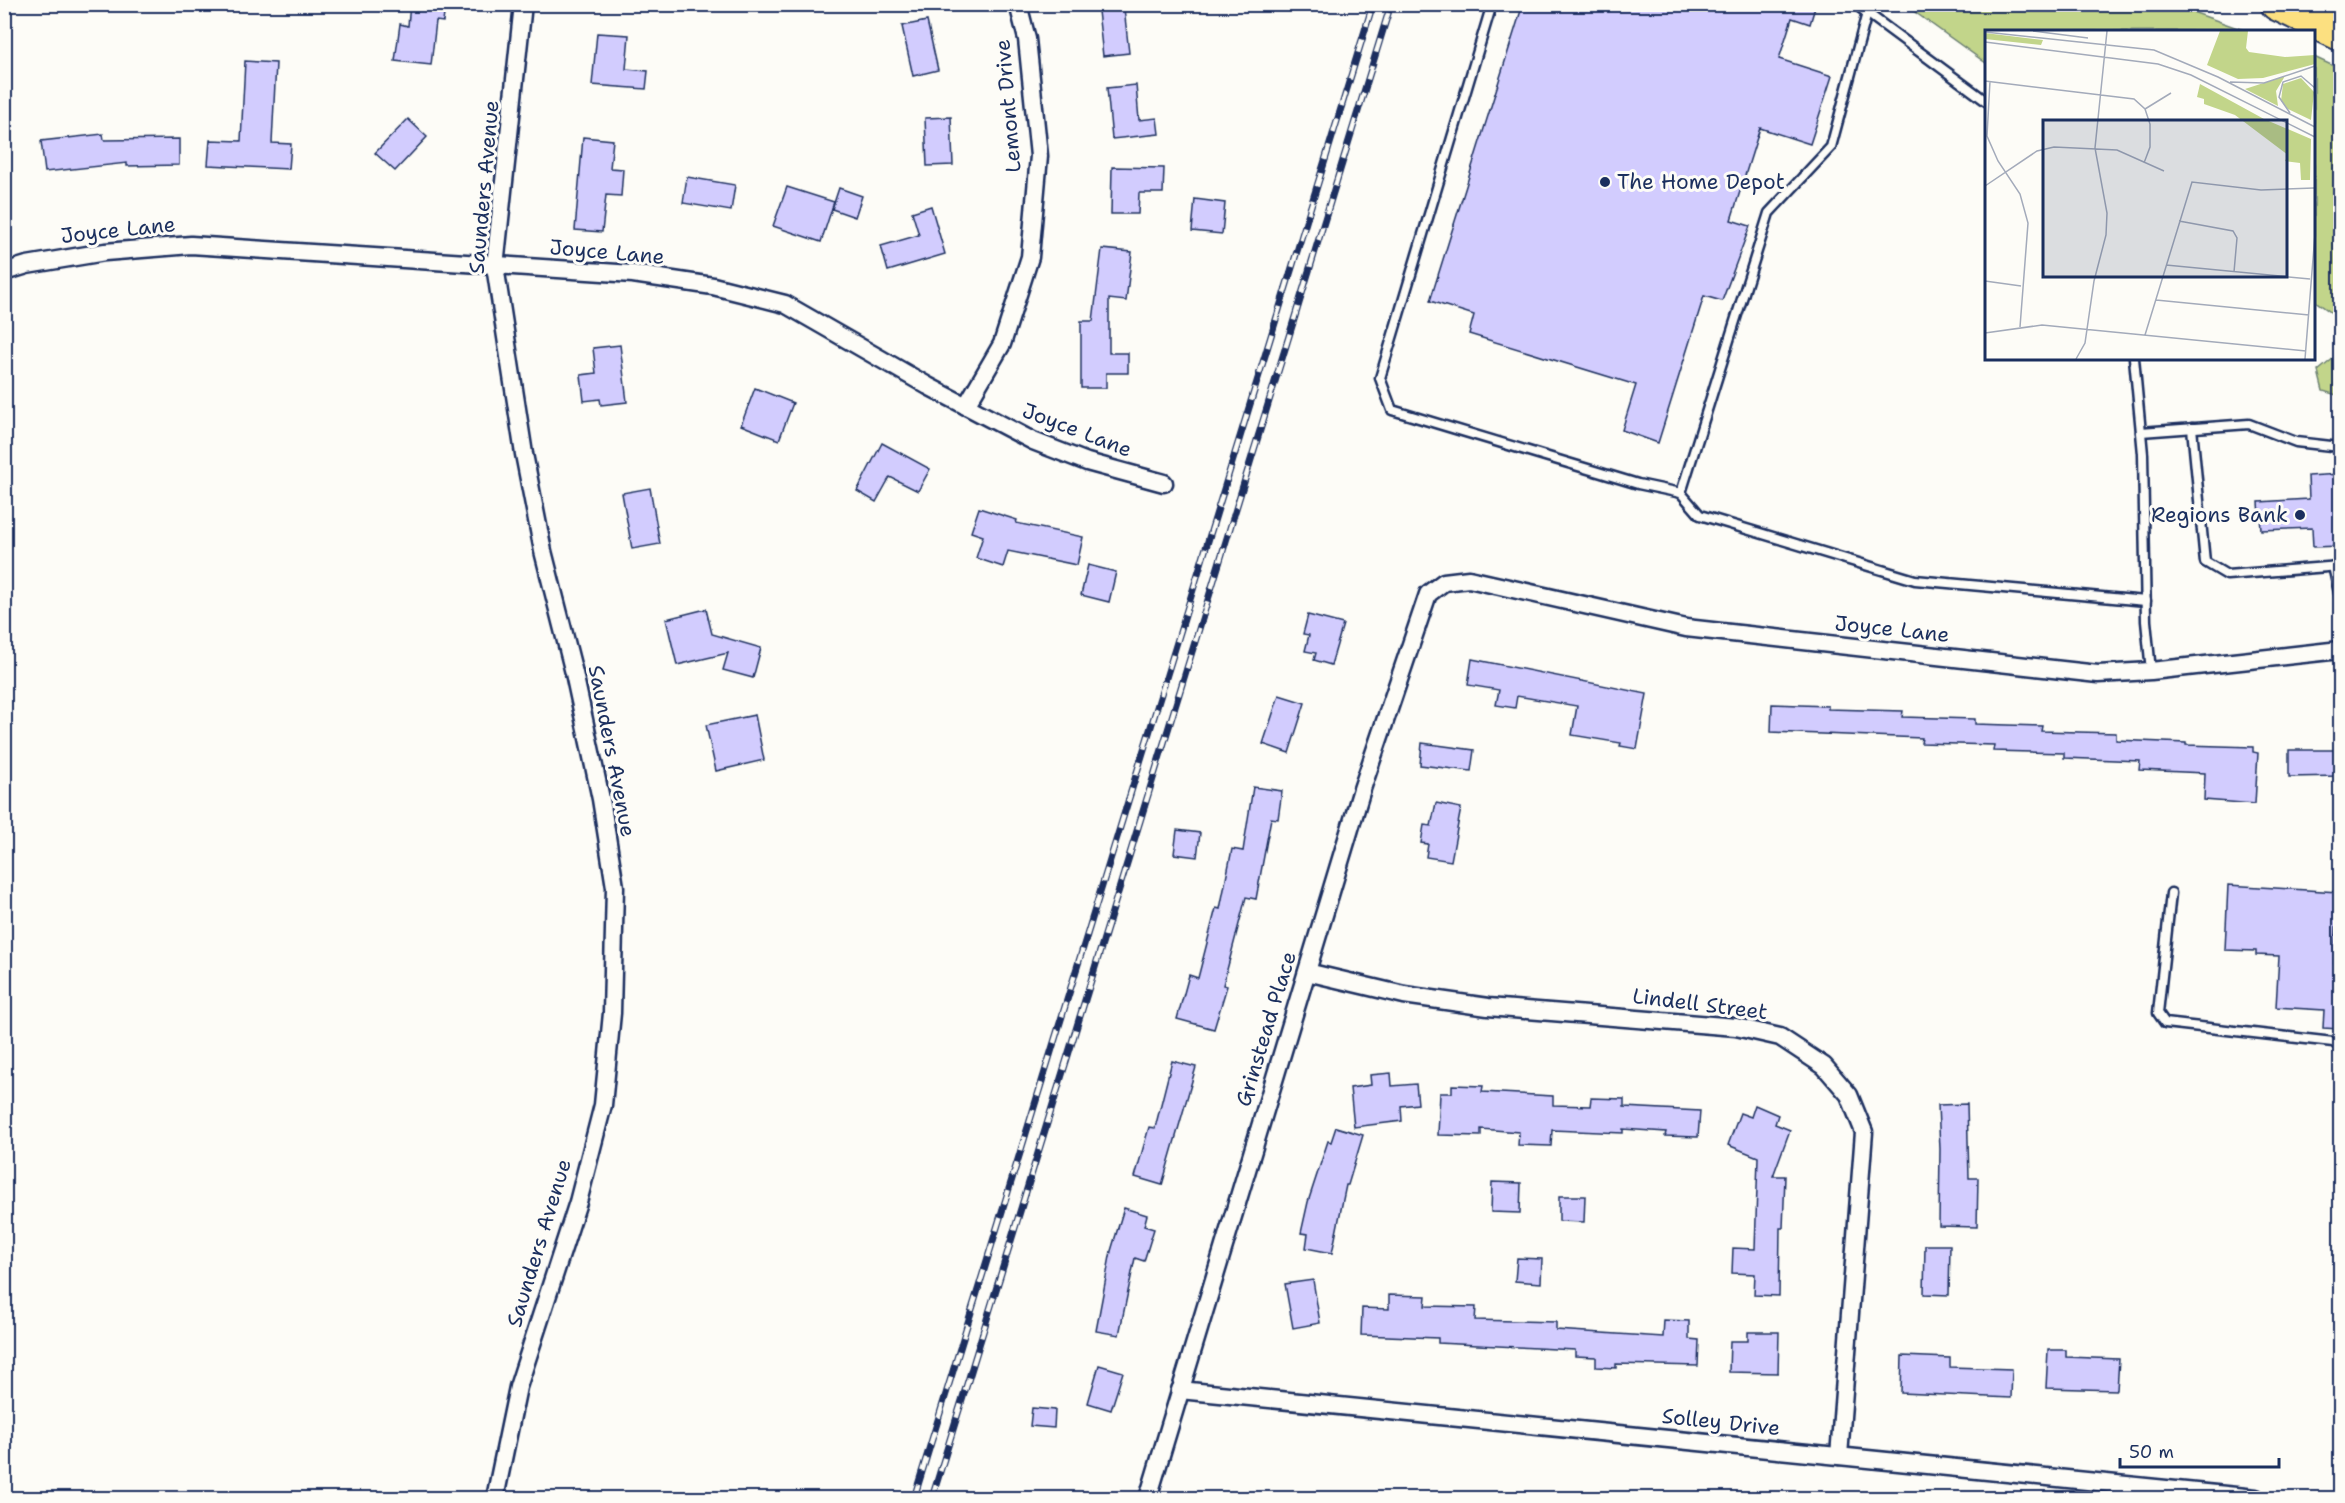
<svg xmlns="http://www.w3.org/2000/svg" width="2345" height="1503" viewBox="0 0 2345 1503" font-family="'Shantell Sans',sans-serif">
<style>
.green{fill:#c2d58a;stroke:#6e8274;stroke-width:1.5}
.building{fill:#d2ccfe;stroke:#1b2f5e;stroke-width:1.5}
.lines{fill:none;stroke-linecap:round;stroke-linejoin:round}
.service-casing{stroke:#1b2f5e;stroke-width:13}
.minor-casing{stroke:#1b2f5e;stroke-width:21}
.motorway-casing{stroke:#1b2f5e;stroke-width:36}
.service{stroke:#fdfcf7;stroke-width:8}
.minor{stroke:#fdfcf7;stroke-width:16}
.motorway{stroke:#fce080;stroke-width:32}
.rail-casing{stroke:#1b2f5e;stroke-width:7}
.rail{stroke:#fdfcf7;stroke-width:4.5;stroke-dasharray:14;stroke-linecap:butt}
.poi-dot{fill:#1b2f5e;stroke:#fdfcf7;stroke-width:2}
.labels{text-anchor:middle;dominant-baseline:central;stroke-width:6;stroke-linejoin:round;paint-order:stroke}
.street-label{font-size:21px;fill:#1b2f5e;stroke:#fdfcf7}
.poi-label{font-size:21px;fill:#1b2f5e;stroke:#fdfcf7;text-anchor:start}
.inset-road{fill:none;stroke:#a3aaba;stroke-width:1.5}
.view{fill:#1b2f5e;fill-opacity:0.15;stroke:#1b2f5e;stroke-width:3}
.inset-edge{fill:none;stroke:#1b2f5e;stroke-width:3}
</style>
<rect width="100%" height="100%" fill="#fdfcf7"/>
<filter id="ink" filterUnits="userSpaceOnUse"><feTurbulence type="fractalNoise" baseFrequency=".0167" numOctaves="2"/><feDisplacementMap in="SourceGraphic" scale="12" xChannelSelector="R" yChannelSelector="G"/><feConvolveMatrix kernelMatrix="1 2 1 2 8 2 1 2 1" color-interpolation-filters="sRGB"/></filter>
<g filter="url(#ink)">
<g class="green">
<path d="M 1905,5 L 2173,5 L 2246,31 L 1986,32 L 1986,63 Z"/>
<path d="M 2314,57 L 2340,69 L 2340,319 L 2314,300 Z"/>
<path d="M 2340,353 L 2340,352 L 2340,396 L 2323,391 L 2318,371 Z"/>
</g>
<g class="building">
<path d="M 410,4 L 445,6 L 443,22 L 436,21 L 431,65 L 395,61 L 400,24 L 408,26 Z"/>
<path d="M 1523,4 L 1816,4 L 1810,24 L 1792,18 L 1779,59 L 1832,76 L 1810,144 L 1760,128 L 1731,220 L 1750,226 L 1722,301 L 1704,296 L 1658,443 L 1622,430 L 1636,385 L 1469,334 L 1474,315 L 1430,301 Z"/>
<path d="M 1124,8 L 1129,53 L 1103,56 L 1098,11 Z"/>
<path d="M 927,21 L 938,70 L 913,76 L 902,26 Z"/>
<path d="M 597,33 L 629,35 L 626,69 L 648,71 L 646,89 L 592,85 Z"/>
<path d="M 245,61 L 276,63 L 272,143 L 291,144 L 289,169 L 208,165 L 210,140 L 241,141 Z"/>
<path d="M 1136,85 L 1139,120 L 1157,118 L 1159,134 L 1112,139 L 1107,88 Z"/>
<path d="M 951,117 L 953,165 L 927,166 L 925,118 Z"/>
<path d="M 408,119 L 427,137 L 395,171 L 375,153 Z"/>
<path d="M 103,134 L 104,140 L 179,139 L 179,165 L 127,166 L 127,163 L 45,172 L 41,141 Z"/>
<path d="M 583,137 L 613,140 L 610,168 L 623,169 L 621,196 L 606,195 L 602,232 L 575,230 Z"/>
<path d="M 1112,167 L 1164,168 L 1163,193 L 1139,193 L 1138,214 L 1111,214 Z"/>
<path d="M 687,177 L 735,185 L 731,211 L 683,203 Z"/>
<path d="M 787,187 L 834,202 L 821,242 L 773,226 Z"/>
<path d="M 839,188 L 862,196 L 855,217 L 832,209 Z"/>
<path d="M 1195,199 L 1225,203 L 1222,234 L 1192,231 Z"/>
<path d="M 931,206 L 945,254 L 888,271 L 881,246 L 919,235 L 912,212 Z"/>
<path d="M 1102,249 L 1132,252 L 1126,301 L 1109,299 L 1109,353 L 1128,353 L 1128,373 L 1106,373 L 1106,388 L 1081,388 L 1081,321 L 1093,321 Z"/>
<path d="M 620,345 L 627,402 L 601,405 L 600,399 L 584,401 L 581,375 L 596,373 L 593,348 Z"/>
<path d="M 755,388 L 793,403 L 779,440 L 741,425 Z"/>
<path d="M 882,443 L 930,469 L 918,491 L 890,477 L 876,502 L 857,491 Z"/>
<path d="M 2340,474 L 2340,546 L 2313,547 L 2312,528 L 2261,530 L 2259,502 L 2309,499 L 2308,476 Z"/>
<path d="M 650,488 L 660,544 L 632,549 L 622,493 Z"/>
<path d="M 979,508 L 1017,520 L 1016,523 L 1083,537 L 1077,565 L 1008,551 L 1003,567 L 976,558 L 983,536 L 971,532 Z"/>
<path d="M 1088,565 L 1116,572 L 1109,602 L 1081,595 Z"/>
<path d="M 706,609 L 712,634 L 761,648 L 753,678 L 723,670 L 728,653 L 677,665 L 666,619 Z"/>
<path d="M 1308,615 L 1343,624 L 1331,665 L 1314,660 L 1316,653 L 1305,651 L 1309,635 L 1303,634 Z"/>
<path d="M 1472,659 L 1647,694 L 1637,749 L 1620,746 L 1621,743 L 1572,735 L 1577,706 L 1517,696 L 1515,708 L 1496,705 L 1499,690 L 1468,685 Z"/>
<path d="M 1279,695 L 1305,703 L 1289,753 L 1263,744 Z"/>
<path d="M 1772,704 L 1828,706 L 1828,709 L 1903,711 L 1902,717 L 1975,719 L 1975,724 L 2042,726 L 2041,731 L 2116,733 L 2116,740 L 2186,743 L 2186,745 L 2253,747 L 2253,752 L 2258,753 L 2255,804 L 2204,800 L 2205,773 L 2139,770 L 2140,761 L 2064,758 L 2064,753 L 1993,751 L 1994,745 L 1921,743 L 1922,738 L 1771,732 Z"/>
<path d="M 755,715 L 764,760 L 716,771 L 706,725 Z"/>
<path d="M 1422,743 L 1474,750 L 1471,771 L 1420,765 Z"/>
<path d="M 2289,750 L 2340,750 L 2340,776 L 2289,777 Z"/>
<path d="M 1253,787 L 1282,791 L 1278,819 L 1271,818 L 1256,899 L 1246,897 L 1223,985 L 1227,986 L 1214,1029 L 1177,1019 L 1189,975 L 1198,978 L 1216,908 L 1220,909 L 1232,849 L 1243,851 Z"/>
<path d="M 1436,803 L 1461,808 L 1451,861 L 1426,857 L 1428,844 L 1421,843 L 1424,825 L 1431,826 Z"/>
<path d="M 1177,830 L 1200,833 L 1197,857 L 1174,854 Z"/>
<path d="M 2228,885 L 2338,892 L 2334,964 L 2340,965 L 2340,1029 L 2323,1028 L 2324,1010 L 2276,1007 L 2279,956 L 2256,955 L 2256,951 L 2225,950 Z"/>
<path d="M 1172,1061 L 1196,1067 L 1162,1185 L 1135,1177 L 1149,1127 L 1155,1128 Z"/>
<path d="M 1391,1073 L 1392,1086 L 1416,1084 L 1418,1104 L 1401,1106 L 1402,1121 L 1354,1127 L 1350,1088 L 1371,1085 L 1370,1075 Z"/>
<path d="M 1452,1085 L 1483,1086 L 1482,1092 L 1553,1096 L 1553,1105 L 1590,1106 L 1591,1098 L 1624,1099 L 1624,1107 L 1700,1111 L 1698,1137 L 1665,1136 L 1666,1132 L 1623,1129 L 1623,1133 L 1552,1130 L 1551,1146 L 1518,1145 L 1519,1132 L 1481,1129 L 1481,1136 L 1438,1135 L 1440,1093 L 1452,1093 Z"/>
<path d="M 1967,1104 L 1969,1178 L 1978,1178 L 1977,1227 L 1939,1226 L 1940,1149 L 1938,1105 Z"/>
<path d="M 1755,1105 L 1778,1115 L 1775,1124 L 1790,1130 L 1773,1176 L 1785,1176 L 1783,1228 L 1780,1228 L 1779,1296 L 1754,1295 L 1755,1274 L 1732,1273 L 1733,1248 L 1755,1249 L 1758,1157 L 1728,1145 L 1740,1113 L 1751,1117 Z"/>
<path d="M 1336,1127 L 1363,1135 L 1348,1185 L 1346,1185 L 1332,1253 L 1306,1248 L 1308,1234 L 1301,1233 L 1308,1202 L 1328,1141 L 1331,1142 Z"/>
<path d="M 1492,1182 L 1521,1183 L 1520,1213 L 1491,1212 Z"/>
<path d="M 1559,1196 L 1585,1196 L 1584,1222 L 1559,1221 Z"/>
<path d="M 1124,1208 L 1147,1215 L 1144,1226 L 1154,1229 L 1144,1261 L 1135,1258 L 1119,1335 L 1096,1331 L 1111,1251 Z"/>
<path d="M 1925,1245 L 1950,1245 L 1949,1295 L 1924,1294 Z"/>
<path d="M 1517,1258 L 1542,1259 L 1541,1283 L 1515,1281 Z"/>
<path d="M 1313,1280 L 1320,1323 L 1293,1328 L 1285,1284 Z"/>
<path d="M 1389,1295 L 1426,1296 L 1425,1306 L 1476,1307 L 1475,1320 L 1556,1322 L 1556,1330 L 1663,1337 L 1664,1320 L 1689,1321 L 1689,1339 L 1699,1340 L 1698,1366 L 1616,1364 L 1616,1368 L 1596,1367 L 1596,1357 L 1575,1356 L 1575,1350 L 1438,1343 L 1438,1338 L 1361,1335 L 1362,1308 L 1389,1309 Z"/>
<path d="M 1748,1332 L 1779,1332 L 1778,1373 L 1729,1372 L 1730,1341 L 1748,1341 Z"/>
<path d="M 2048,1350 L 2066,1350 L 2066,1357 L 2119,1359 L 2117,1390 L 2046,1388 Z"/>
<path d="M 1902,1356 L 1950,1358 L 1950,1367 L 2012,1369 L 2011,1398 L 1901,1393 Z"/>
<path d="M 1099,1365 L 1123,1372 L 1111,1410 L 1088,1403 Z"/>
<path d="M 1032,1408 L 1055,1410 L 1054,1428 L 1030,1426 Z"/>
</g>
<g class="lines">
<defs>
<g id="service">
<path d="M 1492,4 L 1380,378 L 1392,410 L 1638,484 L 1681,493 L 1700,515 L 1915,580 L 2146,601"/>
<path d="M 1855,4 L 1986,101"/>
<path d="M 2134,358 L 2143,454 L 2146,621 L 2151,671"/>
<path d="M 2192,428 L 2205,562 L 2227,575 L 2340,566"/>
<path d="M 2141,432 L 2249,424 L 2296,442 L 2340,447"/>
<path d="M 1681,493 L 1769,213 L 1831,147 L 1867,13"/>
<path d="M 2333,566 L 2340,597"/>
<path d="M 2171,893 L 2158,1013 L 2165,1023 L 2333,1042 L 2340,1047"/>
</g>
<g id="minor">
<path d="M 4,272 L 27,265 L 105,252 L 191,245 L 633,274 L 713,286 L 785,304 L 928,386 L 1033,441 L 1087,462 L 1164,483"/>
<path d="M 966,406 L 1002,344 L 1030,257 L 1039,156 L 1027,39 L 1018,4"/>
<path d="M 1307,972 L 1404,995 L 1488,1007 L 1736,1027 L 1780,1037 L 1824,1066 L 1849,1095 L 1864,1132 L 1839,1456"/>
<path d="M 1180,1390 L 2256,1498"/>
<path d="M 495,1498 L 518,1387 L 578,1202 L 603,1105 L 612,1013 L 615,887 L 601,799 L 574,673 L 543,551 L 524,454 L 495,266 L 523,4"/>
<path d="M 1148,1498 L 1362,789 L 1428,594 L 1444,582 L 1469,579 L 1686,628 L 2098,674 L 2151,671 L 2340,650"/>
</g>
<path id="motorway" d="M 2277,4 L 2340,34"/>
</defs>
<use href="#service" class="service-casing"/>
<use href="#minor" class="minor-casing"/>
<use href="#motorway" class="motorway-casing"/>
<use href="#service" class="service"/>
<use href="#minor" class="minor"/>
<use href="#motorway" class="motorway"/>
<defs>
<g id="rail">
<path d="M 914,1498 L 1373,4"/>
<path d="M 932,1498 L 1391,4"/>
</g>
</defs>
<use href="#rail" class="rail-casing"/>
<use href="#rail" class="rail"/>
</g>
</g>
<g class="poi-dot">
<circle cx="1605" cy="182" r="6"/>
<circle cx="2300" cy="515" r="6"/>
</g>
<g class="labels">
<g class="street-label">
<text transform="translate(1008 106) rotate(-95)">Lemont Drive</text>
<text transform="translate(484 187) rotate(-85)">Saunders Avenue</text>
<text transform="translate(118 230) rotate(-6)">Joyce Lane</text>
<text transform="translate(607 252) rotate(5)">Joyce Lane</text>
<text transform="translate(1077 430) rotate(21)">Joyce Lane</text>
<text transform="translate(1892 629) rotate(6)">Joyce Lane</text>
<text transform="translate(612 751) rotate(79)">Saunders Avenue</text>
<text transform="translate(1700 1004) rotate(7)">Lindell Street</text>
<text transform="translate(1266 1029) rotate(-73)">Grinstead Place</text>
<text transform="translate(539 1243) rotate(-73)">Saunders Avenue</text>
<text transform="translate(1721 1422) rotate(6)">Solley Drive</text>
</g>
<g class="poi-label">
<text x="1617" y="182">The Home Depot</text>
<text x="2288" y="515" text-anchor="end">Regions Bank</text>
</g>
</g>
<g transform="translate(1985 30)">
<rect width="330" height="330" fill="#fdfcf7"/>
<path d="M 235,1 L 263,1 L 261,18 L 264,22 L 300,27 L 330,25 L 330,34 L 278,48 L 253,49 L 222,35 ZM 0,3 L 58,10 L 56,15 L 0,9 ZM 300,46 L 291,61 L 293,76 L 260,59 ZM 316,48 L 329,62 L 326,90 L 303,79 L 296,71 L 298,54 ZM 215,54 L 279,89 L 326,109 L 325,150 L 316,150 L 315,133 L 300,131 L 303,125 L 250,85 L 219,74 L 219,69 L 212,67 Z" fill="#c2d58a"/>
<path class="inset-road" d="M 48,1 L 103,8M 0,2 L 169,20 L 233,47 L 330,97M 0,12 L 173,34 L 206,45 L 330,107M 0,51 L 149,69 L 160,79 L 165,94 L 165,117 L 159,133M 5,51 L 2,106 L 13,131 L 35,164 L 43,193 L 35,297M 245,52 L 279,53 L 330,36M 160,79 L 186,63M 305,83 L 294,67 L 298,52 L 316,46 L 330,58M 0,156 L 52,121 L 69,117 L 132,120 L 179,141M 194,191 L 248,201 L 252,208 L 249,242M 181,235 L 325,249M 0,251 L 36,256M 171,270 L 324,285M 0,303 L 57,295 L 321,321M 160,305 L 207,152 L 276,160 L 329,158M 91,329 L 100,313 L 109,251 L 121,205 L 122,183 L 110,118 L 122,1M 320,329 L 330,204 L 330,112"/>
<path class="view" d="M 58,90 L 302,90 L 302,247 L 58,247 Z"/>
<rect width="330" height="330" class="inset-edge"/>
</g>
<rect width="2345" height="1503" fill="none" stroke="#fdfcf7" stroke-width="24"/>
<rect x="12" y="12" width="2321" height="1479" fill="none" stroke="#1b2f5e" stroke-width="2" filter="url(#ink)"/>
<path d="M2120 1458v9h159v-9" fill="none" stroke="#1b2f5e" stroke-width="3"/>
<text x="2129" y="1458" font-size="18" fill="#1b2f5e" stroke="#fdfcf7" stroke-width="4.5" paint-order="stroke">50 m</text>
</svg>
